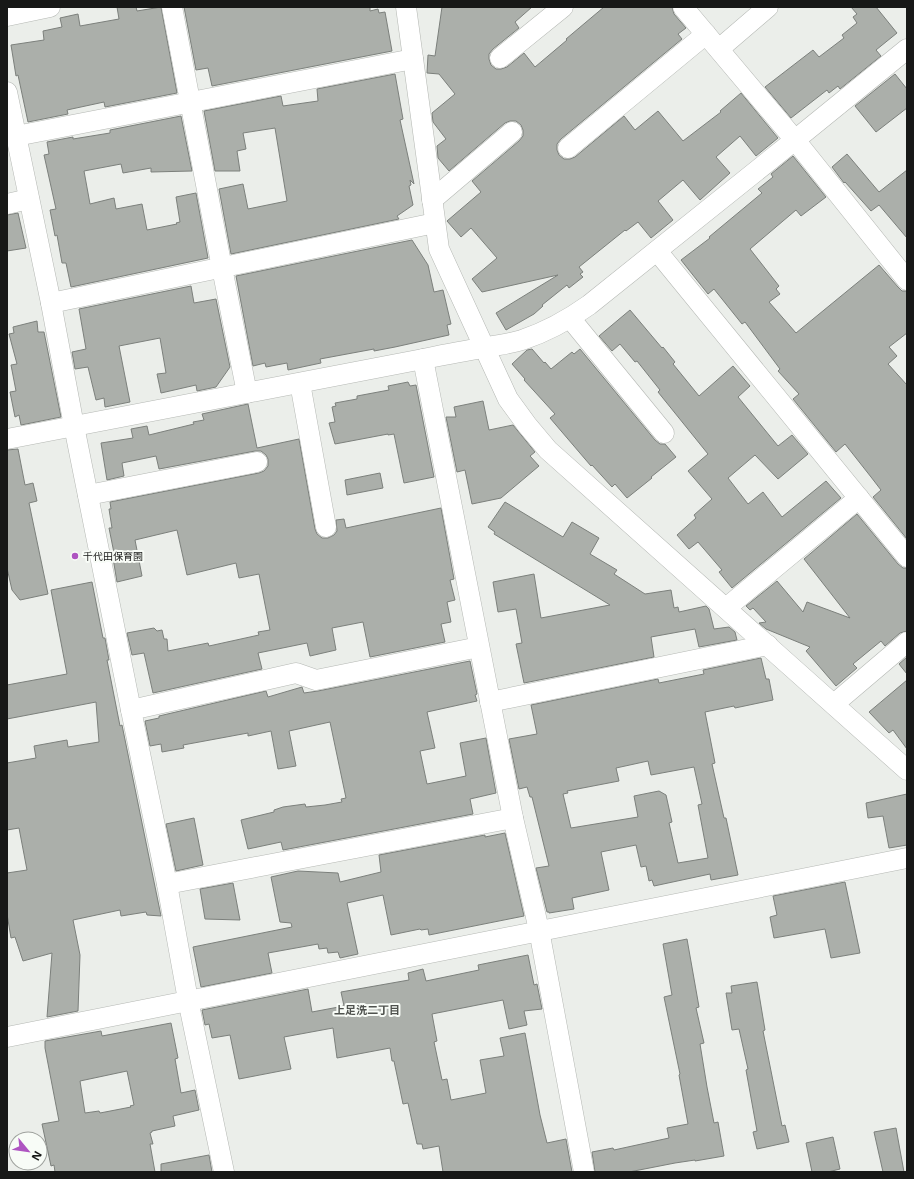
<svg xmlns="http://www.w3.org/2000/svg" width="914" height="1179" viewBox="0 0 914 1179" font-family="'Open Sans','Noto Sans JP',sans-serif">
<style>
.building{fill:#abafaa;stroke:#7c807c;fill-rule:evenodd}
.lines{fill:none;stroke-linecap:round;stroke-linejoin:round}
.minor-casing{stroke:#b5b8b4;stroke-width:21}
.minor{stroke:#fff;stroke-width:20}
.poi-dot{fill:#ae54c1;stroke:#f8fcf7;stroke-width:1.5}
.labels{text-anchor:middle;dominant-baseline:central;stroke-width:4;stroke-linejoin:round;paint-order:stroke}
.poi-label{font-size:10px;fill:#171817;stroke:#f8fcf7;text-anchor:start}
.neighbourhood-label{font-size:11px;font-weight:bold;fill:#4f524e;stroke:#f8fcf7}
</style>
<rect width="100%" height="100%" fill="#ebeeea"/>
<g class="building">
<path d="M 117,7 L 136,7 L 137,11 L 161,7 L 177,93 L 105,107 L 104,102 L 67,110 L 68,114 L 28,122 L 18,75 L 16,76 L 11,45 L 44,40 L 43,31 L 62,27 L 60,18 L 78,14 L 80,26 L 119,19 Z"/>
<path d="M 184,7 L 370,7 L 370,11 L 378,9 L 379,13 L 385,12 L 392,51 L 212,86 L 208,68 L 196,70 Z"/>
<path d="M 442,7 L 532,7 L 515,22 L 519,28 L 493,49 L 489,54 L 489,59 L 491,65 L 496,69 L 501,69 L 507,67 L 524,53 L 535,67 L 567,40 L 566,39 L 604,7 L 672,7 L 674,14 L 686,28 L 678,34 L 682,39 L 561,139 L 557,144 L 557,150 L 559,155 L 564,159 L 570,159 L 575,157 L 624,116 L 635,130 L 658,111 L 683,141 L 721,112 L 720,111 L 741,93 L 778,138 L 756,156 L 740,136 L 716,157 L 730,173 L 700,200 L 683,180 L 658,201 L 673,220 L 651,238 L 638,222 L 626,231 L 625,230 L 579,267 L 583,272 L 580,274 L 583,277 L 569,288 L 567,285 L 542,305 L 543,306 L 534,314 L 506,330 L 496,313 L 558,275 L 482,292 L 472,279 L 497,258 L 471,228 L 461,237 L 447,221 L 481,192 L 472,181 L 519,141 L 523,136 L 523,130 L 521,125 L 516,121 L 510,121 L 505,123 L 449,171 L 438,158 L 437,146 L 446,139 L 433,122 L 432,113 L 455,94 L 439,74 L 427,73 L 428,55 L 435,56 Z"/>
<path d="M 851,7 L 876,7 L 897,33 L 876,50 L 881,56 L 840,89 L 838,86 L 829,93 L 827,90 L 791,118 L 765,87 L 813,50 L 819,57 L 844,38 L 842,35 L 857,23 L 853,17 L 857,14 Z"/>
<path d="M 395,74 L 403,119 L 400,120 L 414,184 L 410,180 L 411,185 L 409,186 L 413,205 L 397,216 L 399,219 L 231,254 L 219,189 L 243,184 L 248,209 L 287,201 L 275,128 L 243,133 L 246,149 L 237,151 L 240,171 L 215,171 L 204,111 L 281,96 L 283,106 L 318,101 L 317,89 Z"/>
<path d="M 895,74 L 907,89 L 907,108 L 876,132 L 855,106 Z"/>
<path d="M 181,116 L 192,171 L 151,172 L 151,168 L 123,173 L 121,164 L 84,171 L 90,204 L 114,198 L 116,209 L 142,204 L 147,230 L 177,224 L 176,223 L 180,222 L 176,197 L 196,193 L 208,258 L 71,287 L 66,263 L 62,263 L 57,235 L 55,236 L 50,210 L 56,209 L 44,155 L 49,154 L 47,142 L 73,137 L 73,139 L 110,133 L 110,130 Z"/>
<path d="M 847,154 L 879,192 L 907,170 L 907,238 L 879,205 L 871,211 L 845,182 L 844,183 L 832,167 Z"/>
<path d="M 793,156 L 826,197 L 801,216 L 796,210 L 750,249 L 779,286 L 776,289 L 780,294 L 769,302 L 796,333 L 879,265 L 898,287 L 902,291 L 907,291 L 907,333 L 889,347 L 897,356 L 888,364 L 907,385 L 907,539 L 873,497 L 881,490 L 871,477 L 845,444 L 836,452 L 793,399 L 799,394 L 778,371 L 780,369 L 745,322 L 742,324 L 714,289 L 708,294 L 681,260 L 710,238 L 709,237 L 762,193 L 758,189 L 773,177 L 771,174 Z"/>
<path d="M 18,213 L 26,248 L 7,251 L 7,215 Z"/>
<path d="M 412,240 L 428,265 L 434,292 L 443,290 L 451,324 L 447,325 L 449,335 L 395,347 L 374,351 L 374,349 L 320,359 L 321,363 L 288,370 L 287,363 L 266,367 L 265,363 L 253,366 L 236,276 Z"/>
<path d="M 191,286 L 194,303 L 216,299 L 230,367 L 216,387 L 197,391 L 196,385 L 161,393 L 157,374 L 166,373 L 160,338 L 119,346 L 130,402 L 105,407 L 104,398 L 96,400 L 88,367 L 75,369 L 72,352 L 86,349 L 79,309 Z"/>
<path d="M 630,310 L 662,348 L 663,347 L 675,362 L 673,364 L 699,396 L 733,366 L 750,386 L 738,397 L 778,446 L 792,435 L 808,454 L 778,479 L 755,455 L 728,478 L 748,504 L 763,492 L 782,517 L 826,481 L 841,498 L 732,588 L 719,572 L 722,570 L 698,542 L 689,549 L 677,535 L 696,518 L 694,515 L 712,499 L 688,471 L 708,454 L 658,392 L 660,390 L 637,361 L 635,362 L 620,344 L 612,351 L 599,336 Z"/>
<path d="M 37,321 L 38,332 L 44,332 L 61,417 L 21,425 L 19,415 L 15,417 L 10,392 L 16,391 L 11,365 L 17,364 L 9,334 L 14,333 L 13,327 Z"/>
<path d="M 532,349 L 544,363 L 545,362 L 551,369 L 572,352 L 574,354 L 580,349 L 655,440 L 660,444 L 665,444 L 676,457 L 651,477 L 652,478 L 627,498 L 615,484 L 612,487 L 592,465 L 591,466 L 550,418 L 555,414 L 524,380 L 525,379 L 512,364 L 527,350 Z"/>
<path d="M 408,382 L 410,386 L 416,385 L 434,477 L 404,483 L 394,434 L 388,435 L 388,434 L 335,444 L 329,423 L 335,422 L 332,407 L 336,406 L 335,403 L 357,399 L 357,396 L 389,390 L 388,386 Z"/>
<path d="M 483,401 L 489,430 L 513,425 L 535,452 L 530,456 L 539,466 L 501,498 L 472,504 L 465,470 L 457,472 L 446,417 L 456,417 L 454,407 Z"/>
<path d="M 248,404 L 257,448 L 299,439 L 315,529 L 317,534 L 322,538 L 328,538 L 334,535 L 337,531 L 336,520 L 344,519 L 346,528 L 441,508 L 454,579 L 450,580 L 455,600 L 447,602 L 451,622 L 441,624 L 445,642 L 370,657 L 363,622 L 332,628 L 336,650 L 310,656 L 307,643 L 258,653 L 262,669 L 153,693 L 144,653 L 132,655 L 127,633 L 154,628 L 157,631 L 162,630 L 164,639 L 167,639 L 168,651 L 208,643 L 209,646 L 259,635 L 258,632 L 270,630 L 259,574 L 239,578 L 236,563 L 187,575 L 177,530 L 135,540 L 142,576 L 117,582 L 113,558 L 115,558 L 109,528 L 112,528 L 109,509 L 111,509 L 110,502 L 259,473 L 264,471 L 268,466 L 268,459 L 266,455 L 261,451 L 255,451 L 159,469 L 156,456 L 122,463 L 124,476 L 107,480 L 101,443 L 133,438 L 131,429 L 147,426 L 149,435 L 194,424 L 193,422 L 204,420 L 202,414 Z"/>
<path d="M 18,449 L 25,485 L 33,483 L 37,501 L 29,503 L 48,594 L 20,600 L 12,590 L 7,568 L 7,450 Z"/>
<path d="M 380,473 L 383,488 L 347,495 L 345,480 Z"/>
<path d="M 505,502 L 563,537 L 572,522 L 599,538 L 590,554 L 617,570 L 614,574 L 645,594 L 671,590 L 674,608 L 678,607 L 679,612 L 706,606 L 709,609 L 714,629 L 729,627 L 735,632 L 737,640 L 699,647 L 695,629 L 651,637 L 654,657 L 524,683 L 516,644 L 522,643 L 516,609 L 498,612 L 493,582 L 534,574 L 541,618 L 610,605 L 494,534 L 495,532 L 488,527 Z"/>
<path d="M 857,514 L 898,564 L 903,568 L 907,568 L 907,631 L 900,633 L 885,646 L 881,641 L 853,664 L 857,668 L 836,686 L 806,651 L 810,647 L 766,629 L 759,623 L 766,622 L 753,608 L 750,610 L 746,606 L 777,581 L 803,612 L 807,602 L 850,618 L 804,559 Z"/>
<path d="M 92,582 L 103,638 L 105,638 L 109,660 L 107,660 L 120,726 L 122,725 L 161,916 L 147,915 L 146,912 L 121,916 L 120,910 L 73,920 L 80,955 L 78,1011 L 47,1017 L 52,953 L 23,961 L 15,937 L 11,938 L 7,914 L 7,873 L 27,870 L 19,828 L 7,830 L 7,763 L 36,758 L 34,746 L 67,740 L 68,747 L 99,742 L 96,702 L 7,719 L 7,685 L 67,674 L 51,590 Z"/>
<path d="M 907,657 L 907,674 L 899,664 Z"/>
<path d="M 761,658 L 766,679 L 769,679 L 773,700 L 735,708 L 734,706 L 705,712 L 715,763 L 712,764 L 724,818 L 726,818 L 738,875 L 711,880 L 710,874 L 654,886 L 652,880 L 649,881 L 646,866 L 641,867 L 636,845 L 601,852 L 609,890 L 572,898 L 574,909 L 549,913 L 549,912 L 547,912 L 536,868 L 549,866 L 532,797 L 530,797 L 527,787 L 519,789 L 509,739 L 537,734 L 531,705 L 658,679 L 659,683 L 704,674 L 703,670 ZM 648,761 L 651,775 L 694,767 L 702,804 L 698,805 L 708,858 L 678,863 L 669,823 L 672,822 L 666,795 L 659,791 L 634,796 L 638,817 L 571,828 L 563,794 L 568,793 L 567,791 L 619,781 L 616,768 Z"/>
<path d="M 470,661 L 477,694 L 475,695 L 477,701 L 427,712 L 435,748 L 420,751 L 427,784 L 466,776 L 460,743 L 486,738 L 496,793 L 470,799 L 473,814 L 283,850 L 281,842 L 248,849 L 241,820 L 274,812 L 274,810 L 283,807 L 305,804 L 306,807 L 325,805 L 342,802 L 341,799 L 346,798 L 330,722 L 289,731 L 296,766 L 278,769 L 271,731 L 248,736 L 248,733 L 183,745 L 184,748 L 162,752 L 161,744 L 150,746 L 145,721 L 159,718 L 159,716 L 266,691 L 268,697 L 302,687 L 304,693 L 318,691 Z"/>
<path d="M 907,680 L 907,749 L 893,730 L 889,733 L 869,712 Z"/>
<path d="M 907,794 L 907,845 L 889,848 L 883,816 L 868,818 L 866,803 Z"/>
<path d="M 194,818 L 203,865 L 176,871 L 166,824 Z"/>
<path d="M 505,833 L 524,916 L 429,935 L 428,929 L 421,930 L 420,929 L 391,935 L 383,895 L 347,903 L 358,954 L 340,958 L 338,952 L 328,953 L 327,948 L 319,949 L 318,944 L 268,953 L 272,973 L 201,987 L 193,947 L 292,927 L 291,923 L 280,922 L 271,877 L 298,871 L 338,873 L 340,882 L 381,872 L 379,855 L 485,835 L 485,837 Z"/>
<path d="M 845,882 L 860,953 L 831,958 L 825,929 L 774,938 L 770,917 L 777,915 L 773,896 Z"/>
<path d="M 233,883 L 240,920 L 205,919 L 200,889 Z"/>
<path d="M 687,939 L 699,1007 L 696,1008 L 704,1043 L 700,1044 L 707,1087 L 714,1123 L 718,1122 L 724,1156 L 695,1161 L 695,1160 L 675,1163 L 629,1172 L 595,1172 L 592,1152 L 613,1148 L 614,1150 L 669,1138 L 667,1128 L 688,1124 L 679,1075 L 680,1074 L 664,997 L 672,995 L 663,944 Z"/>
<path d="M 528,955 L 534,985 L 537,984 L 542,1009 L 524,1011 L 527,1025 L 509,1029 L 503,1000 L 432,1014 L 437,1041 L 434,1042 L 442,1080 L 447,1079 L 451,1100 L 486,1093 L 480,1060 L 504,1056 L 500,1038 L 525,1033 L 540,1115 L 547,1143 L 566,1139 L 572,1172 L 443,1172 L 439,1146 L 423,1149 L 422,1144 L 417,1144 L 408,1103 L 403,1104 L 394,1061 L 392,1061 L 390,1048 L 337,1058 L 333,1028 L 284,1037 L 291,1069 L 239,1079 L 230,1035 L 212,1038 L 209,1024 L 205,1025 L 202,1010 L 308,989 L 312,1012 L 344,1006 L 341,992 L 409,980 L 408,973 L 423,969 L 426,981 L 479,970 L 478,965 Z"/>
<path d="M 757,982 L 765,1030 L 763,1031 L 782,1126 L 785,1125 L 789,1142 L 757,1149 L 753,1132 L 757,1131 L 746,1070 L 748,1069 L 739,1029 L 732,1030 L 726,993 L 732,993 L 731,986 Z"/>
<path d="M 171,1023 L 178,1058 L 175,1059 L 181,1093 L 195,1090 L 199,1110 L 173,1116 L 175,1126 L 152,1131 L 152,1132 L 150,1133 L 153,1144 L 150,1144 L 155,1172 L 55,1172 L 54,1165 L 51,1166 L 42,1124 L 59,1121 L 45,1048 L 45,1041 L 101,1031 L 102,1036 ZM 127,1071 L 134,1105 L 130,1106 L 131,1107 L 100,1113 L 99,1111 L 85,1113 L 80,1081 Z"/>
<path d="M 896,1128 L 904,1172 L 883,1172 L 874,1132 Z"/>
<path d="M 833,1137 L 840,1169 L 828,1172 L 812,1172 L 806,1143 Z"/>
<path d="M 209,1155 L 212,1172 L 161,1172 L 161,1164 Z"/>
</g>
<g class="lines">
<defs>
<g id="minor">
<path d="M 172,7 L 222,268 L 247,393"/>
<path d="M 406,7 L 439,249 L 508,399 L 527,425 L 548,450 L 907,770"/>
<path d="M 683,7 L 795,140 L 907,280"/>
<path d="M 7,16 L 50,7"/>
<path d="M 719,49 L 768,7"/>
<path d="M 500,58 L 563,7"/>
<path d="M 7,92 L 51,303 L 74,426 L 131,710 L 167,884 L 188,1000 L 224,1172"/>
<path d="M 16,136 L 413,59"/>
<path d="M 568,148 L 706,34"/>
<path d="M 432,200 L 512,132"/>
<path d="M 7,204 L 29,199"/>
<path d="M 657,251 L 907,557"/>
<path d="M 51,303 L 435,223"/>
<path d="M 570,318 L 664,433"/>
<path d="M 423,359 L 513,818 L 539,930 L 584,1172"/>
<path d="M 300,383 L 326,527"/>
<path d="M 7,439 L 423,359 C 443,355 463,351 483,348 C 496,345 509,344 522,340 C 546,332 568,320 589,305 L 795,140 L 907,49"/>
<path d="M 88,495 L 257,462"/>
<path d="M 726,608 L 859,498"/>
<path d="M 490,702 L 768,645"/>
<path d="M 834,704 L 907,642"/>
<path d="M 131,710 L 296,673 L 316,680 L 479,647"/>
<path d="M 167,884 L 513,818"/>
<path d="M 7,1037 L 907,858"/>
</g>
</defs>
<use href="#minor" class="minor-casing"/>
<use href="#minor" class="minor"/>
</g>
<circle class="poi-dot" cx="75" cy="556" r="4"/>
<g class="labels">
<g class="poi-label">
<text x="83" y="556">千代田保育園</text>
</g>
<g class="neighbourhood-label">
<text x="367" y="1009">上足洗二丁目</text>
</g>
</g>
<rect width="914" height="1179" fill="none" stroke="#171817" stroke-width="16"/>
<g transform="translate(28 1151) rotate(119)"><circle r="19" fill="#f8fcf7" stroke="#9ea19d"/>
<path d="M0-3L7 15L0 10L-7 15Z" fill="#ae54c1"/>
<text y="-6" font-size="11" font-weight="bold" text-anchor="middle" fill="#171817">N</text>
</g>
</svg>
